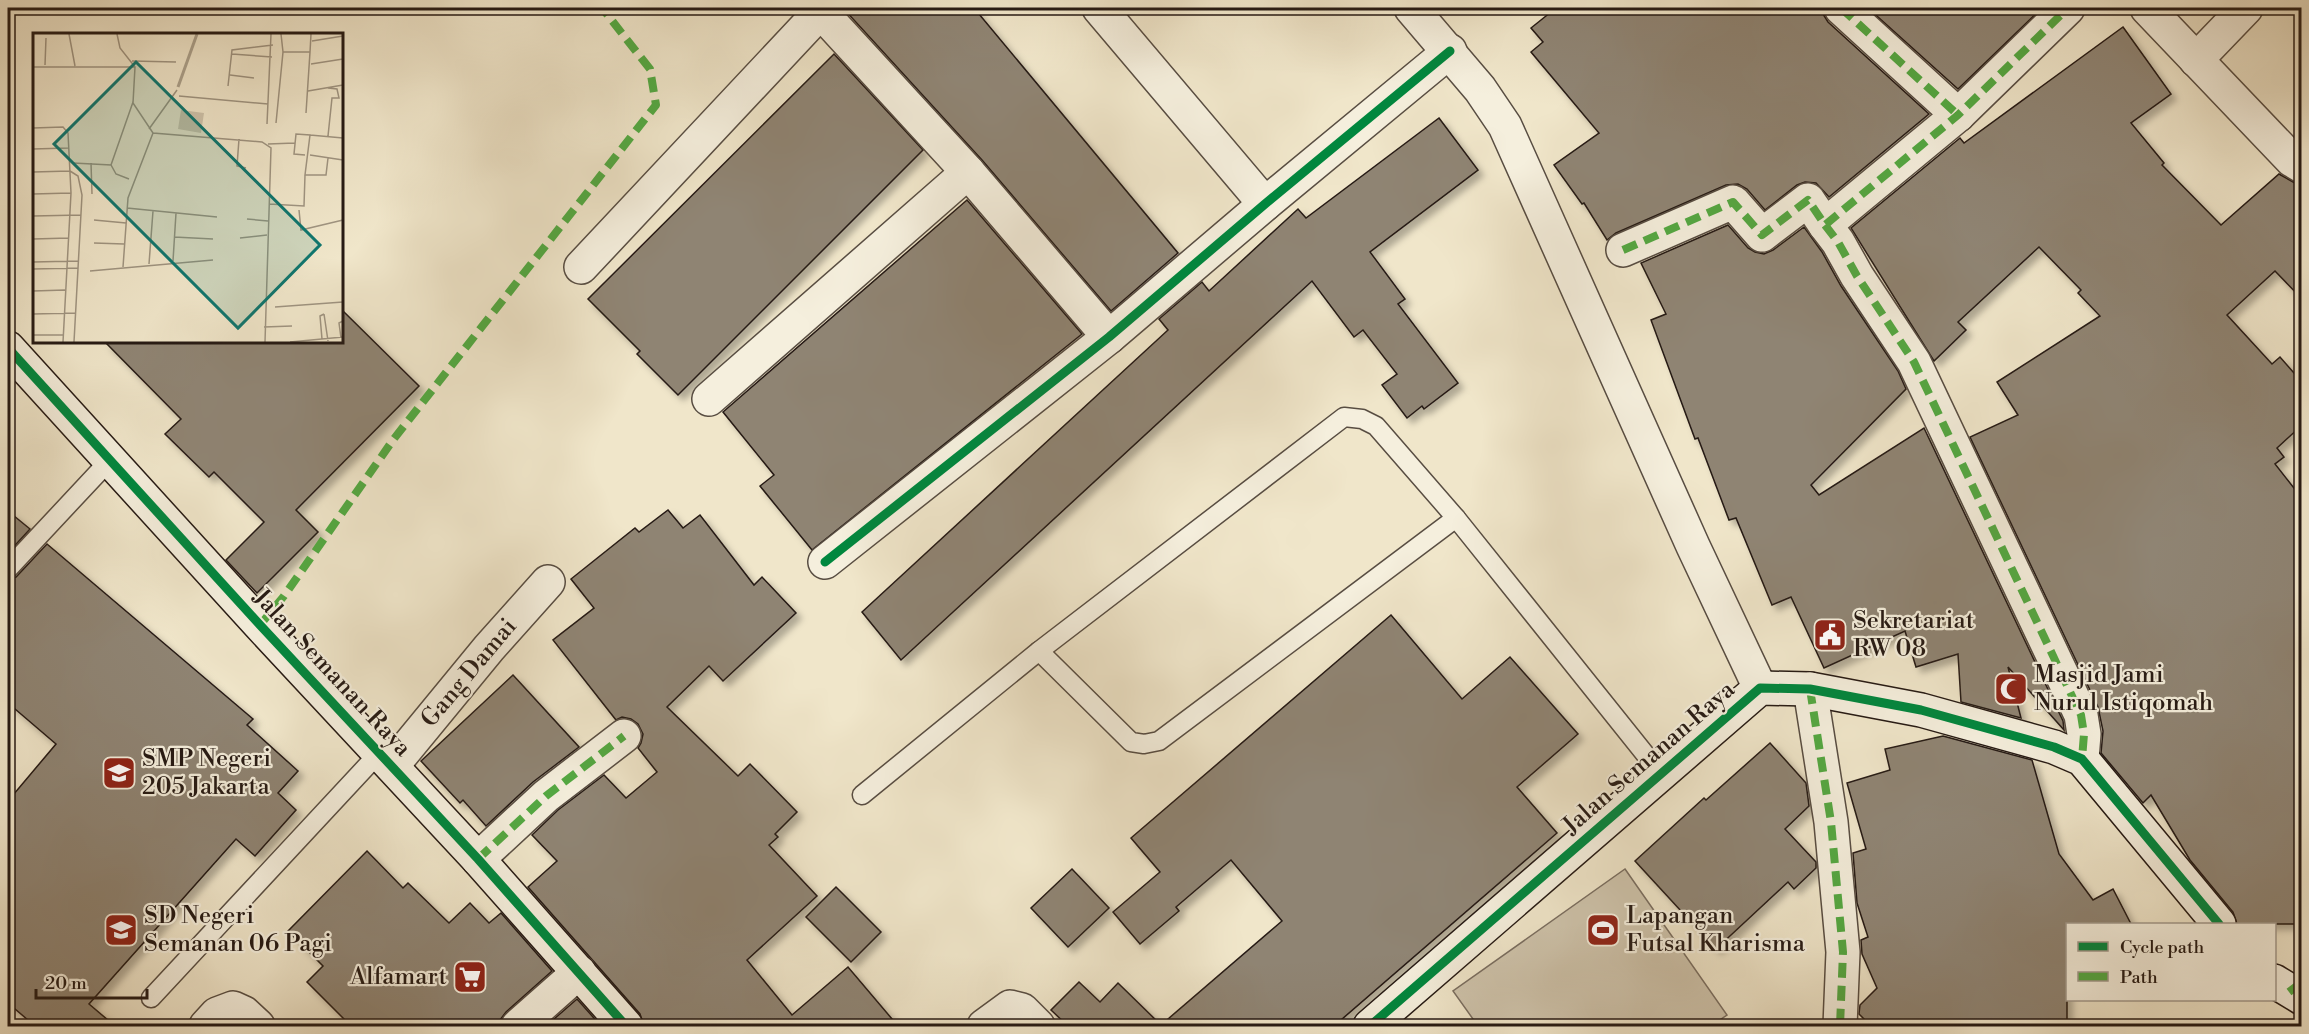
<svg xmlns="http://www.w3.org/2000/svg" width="2309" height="1034" viewBox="0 0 2309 1034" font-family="'Libre Bodoni',serif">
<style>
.green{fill:#cec3ab;stroke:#7a6e60;stroke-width:1.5}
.building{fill:#8f8473;stroke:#261a14;stroke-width:1.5;filter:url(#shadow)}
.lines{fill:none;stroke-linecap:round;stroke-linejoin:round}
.lane-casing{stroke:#584d42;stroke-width:21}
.street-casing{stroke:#584d42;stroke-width:36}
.secondary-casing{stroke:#261a14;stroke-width:36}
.lane{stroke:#f5efdd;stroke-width:18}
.street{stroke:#f5efdd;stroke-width:33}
.secondary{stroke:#f5efdd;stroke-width:33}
.quiet{stroke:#53a942;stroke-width:8;stroke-dasharray:15 8;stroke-linecap:butt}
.cycleway-casing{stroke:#f5efdd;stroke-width:13}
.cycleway{stroke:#00873e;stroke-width:9}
.labels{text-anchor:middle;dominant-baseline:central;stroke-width:4.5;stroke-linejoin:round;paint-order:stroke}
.poi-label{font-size:24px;fill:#261a14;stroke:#f5efdd;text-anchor:start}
.street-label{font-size:24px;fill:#261a14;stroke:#f5efdd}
.inset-river{fill:none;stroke:#aba18c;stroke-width:3}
.inset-road{fill:none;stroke:#9f9481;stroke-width:1.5}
.view{fill:#0f766e;fill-opacity:0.15;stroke:#0f766e;stroke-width:3}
.inset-edge{fill:none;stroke:#261a14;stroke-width:3}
</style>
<defs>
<filter id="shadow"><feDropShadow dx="5.5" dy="5.5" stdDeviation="3" flood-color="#0004"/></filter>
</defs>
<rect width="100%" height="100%" fill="#f0e6ca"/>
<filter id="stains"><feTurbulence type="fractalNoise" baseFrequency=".00333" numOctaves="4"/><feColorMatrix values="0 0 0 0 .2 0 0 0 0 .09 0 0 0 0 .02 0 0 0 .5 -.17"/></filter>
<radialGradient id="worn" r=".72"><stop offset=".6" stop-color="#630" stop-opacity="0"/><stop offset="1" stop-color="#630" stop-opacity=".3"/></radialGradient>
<path class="green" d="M 1625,869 L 1727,1015 L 1711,1026 L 1478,1026 L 1453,991 Z"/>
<g class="building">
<path d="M 843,8 L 974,8 L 1178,253 L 1111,311 L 982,160 Z"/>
<path d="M 1556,8 L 1823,8 L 1823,14 L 1828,22 L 1929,114 L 1829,197 L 1816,183 L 1805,182 L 1797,185 L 1765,210 L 1747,189 L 1738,184 L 1726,185 L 1616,233 L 1607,240 L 1584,203 L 1582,204 L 1554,165 L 1599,133 L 1531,52 L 1543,42 L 1531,28 Z"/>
<path d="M 1868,8 L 2042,8 L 1958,89 Z"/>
<path d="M 2123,27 L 2171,94 L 2131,123 L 2164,163 L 2162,165 L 2221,225 L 2279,174 L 2295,183 L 2301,190 L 2301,298 L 2275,271 L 2227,315 L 2272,364 L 2280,357 L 2301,381 L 2301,426 L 2277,448 L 2284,457 L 2275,464 L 2301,497 L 2301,924 L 2237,924 L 2233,912 L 2190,860 L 2151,795 L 2143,803 L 2101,753 L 2103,731 L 2098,707 L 1970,437 L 2018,415 L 1997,382 L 2100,316 L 2078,293 L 2081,290 L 2039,247 L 1958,322 L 1966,330 L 1934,361 L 1851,228 L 1960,138 L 1964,143 Z"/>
<path d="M 834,54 L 923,150 L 678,395 L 637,354 L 640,351 L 588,299 Z"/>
<path d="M 1439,118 L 1478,170 L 1370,252 L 1405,299 L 1398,304 L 1458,383 L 1424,409 L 1422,406 L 1407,418 L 1382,385 L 1397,374 L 1363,330 L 1354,337 L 1312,281 L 901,660 L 862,612 L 1168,330 L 1159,319 L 1202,282 L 1209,291 L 1298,209 L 1306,218 Z"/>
<path d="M 967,200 L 1082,334 L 812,550 L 760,486 L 774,475 L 723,412 Z"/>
<path d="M 1728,225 L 1748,248 L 1755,252 L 1764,254 L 1773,250 L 1804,227 L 1822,252 L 1841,286 L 1898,371 L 1906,389 L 1811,485 L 1819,495 L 1924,428 L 2063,721 L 2064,730 L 2008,667 L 2021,718 L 1961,702 L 1958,654 L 1916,667 L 1905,631 L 1824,668 L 1791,597 L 1772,605 L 1736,518 L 1729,520 L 1698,438 L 1695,439 L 1651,320 L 1666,314 L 1641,263 Z"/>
<path d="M 342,310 L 419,386 L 296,510 L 318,532 L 257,593 L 226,560 L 264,522 L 214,472 L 209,477 L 165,434 L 181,419 L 105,342 L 342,342 Z"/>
<path d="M 668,510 L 683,528 L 700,515 L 754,585 L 762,577 L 796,613 L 723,681 L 709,666 L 667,707 L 738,776 L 750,764 L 797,812 L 775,834 L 778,837 L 769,845 L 817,896 L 747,960 L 792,1015 L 848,967 L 898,1026 L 644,1026 L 640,1014 L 528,887 L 557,861 L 532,835 L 558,810 L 604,775 L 626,798 L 657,772 L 638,748 L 641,743 L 643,734 L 638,724 L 631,719 L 622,717 L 616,720 L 553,640 L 594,608 L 571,579 L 635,528 L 639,532 Z"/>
<path d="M 8,511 L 30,529 L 8,553 Z"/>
<path d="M 47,544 L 253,719 L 247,725 L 298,771 L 278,793 L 296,810 L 255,856 L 236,839 L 89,1004 L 115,1026 L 35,1026 L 8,1003 L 8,801 L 56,744 L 8,703 L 8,580 L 16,577 Z"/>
<path d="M 1391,615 L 1462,699 L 1510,657 L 1578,734 L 1517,787 L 1557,833 L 1334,1026 L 1068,1026 L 1051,1010 L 1079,982 L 1100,1002 L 1118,983 L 1161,1025 L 1282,921 L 1231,860 L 1176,907 L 1179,911 L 1140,944 L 1113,912 L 1160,872 L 1131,838 Z"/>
<path d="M 513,675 L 579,747 L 533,782 L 486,826 L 463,800 L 460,803 L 421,761 Z"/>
<path d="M 1943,736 L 2032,760 L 2059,854 L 2093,900 L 2113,889 L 2131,924 L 2067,924 L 2067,1026 L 1871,1026 L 1859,1014 L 1860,1005 L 1877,988 L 1862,954 L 1861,940 L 1868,937 L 1857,903 L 1853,853 L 1866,849 L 1847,783 L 1890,770 L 1885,749 Z"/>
<path d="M 1770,743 L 1806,783 L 1809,806 L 1785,829 L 1816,862 L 1816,868 L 1794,889 L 1788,882 L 1716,949 L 1635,861 L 1704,798 L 1706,800 Z"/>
<path d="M 367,851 L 403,888 L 408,883 L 449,923 L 470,903 L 489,923 L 501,913 L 552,971 L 506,1012 L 500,1020 L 500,1026 L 351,1026 L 307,982 L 323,966 L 288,931 Z"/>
<path d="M 1072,869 L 1109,908 L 1068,947 L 1031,908 Z"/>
<path d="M 836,887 L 881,932 L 851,962 L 806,917 Z"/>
<path d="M 577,999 L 601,1026 L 546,1026 Z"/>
</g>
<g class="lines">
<defs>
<g id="lane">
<path d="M 8,569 L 109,461"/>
<path d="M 1039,651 L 1131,742 L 1144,744 L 1159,741 L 1456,518"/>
<path d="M 862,795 L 1039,651 L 1344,417 L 1362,419 L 1376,426 L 1456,518 L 1661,774"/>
<path d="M 151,998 L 379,753"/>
</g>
<g id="street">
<path d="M 1099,8 L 1265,204"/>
<path d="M 1411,8 L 1480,89 L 1505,126 L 1693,546 L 1760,688"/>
<path d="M 1841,8 L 1958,115"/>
<path d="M 2147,8 L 2292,160 L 2302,166"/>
<path d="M 821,12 L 968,172 L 1109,337"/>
<path d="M 2196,60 L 2246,8"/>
<path d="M 1825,225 L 1838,242 L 1857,276 L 1914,362 L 2081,715 L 2084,734 L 2082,759"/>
<path d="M 1623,250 L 1733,202 L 1762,235 L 1808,200 L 1825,225 L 1958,115 L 2068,8"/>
<path d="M 581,267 L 824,8"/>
<path d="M 709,399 L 968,172"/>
<path d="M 825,562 L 1109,337 L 1265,204 L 1450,51"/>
<path d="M 1810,689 L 1831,822 L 1843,952 L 1840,1026"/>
<path d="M 392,766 L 489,648 L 548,582"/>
<path d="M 478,859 L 546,796 L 624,736"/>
<path d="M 206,1026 L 217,1014 L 233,1008 L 244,1013 L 258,1026"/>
<path d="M 518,1026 L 579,972"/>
<path d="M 984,1026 L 1010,1007 L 1022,1010 L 1038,1026"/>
</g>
<g id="secondary">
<path d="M 8,348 L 260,625 L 478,859 L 626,1026"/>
<path d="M 2274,981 L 2302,998"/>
<path d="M 1370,1026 L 1760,688 L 1810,689 L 1921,710 L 2054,747 L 2082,759 L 2219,924"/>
</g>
</defs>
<use href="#lane" class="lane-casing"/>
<use href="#street" class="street-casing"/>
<use href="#secondary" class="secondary-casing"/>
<use href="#lane" class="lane"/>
<use href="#street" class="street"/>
<use href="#secondary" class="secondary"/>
<g class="quiet">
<path d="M 1841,8 L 1958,115"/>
<path d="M 1825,225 L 1838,242 L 1857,276 L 1914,362 L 2081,715 L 2084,734 L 2082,759"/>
<path d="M 1623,250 L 1733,202 L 1762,235 L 1808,200 L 1825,225 L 1958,115 L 2068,8"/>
<path d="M 260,625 L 284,596 L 393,440 L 656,105 L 650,69 L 602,8"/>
<path d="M 1810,689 L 1831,822 L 1843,952 L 1840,1026"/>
<path d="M 478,859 L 546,796 L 624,736"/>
<path d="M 2289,992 L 2302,982"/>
</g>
<defs>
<g id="cycleway">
<path d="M 8,348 L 260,625 L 478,859 L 626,1026"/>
<path d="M 825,562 L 1109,337 L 1265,204 L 1450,51"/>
<path d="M 1370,1026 L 1760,688 L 1810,689 L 1921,710 L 2054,747 L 2082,759 L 2219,924"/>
</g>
</defs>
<use href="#cycleway" class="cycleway-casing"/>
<use href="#cycleway" class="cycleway"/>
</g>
<defs>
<symbol id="civic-square" viewBox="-11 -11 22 22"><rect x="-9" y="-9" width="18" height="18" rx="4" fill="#8f2418" stroke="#f5efdd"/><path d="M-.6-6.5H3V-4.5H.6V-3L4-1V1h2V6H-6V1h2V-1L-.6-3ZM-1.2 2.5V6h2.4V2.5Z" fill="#fff"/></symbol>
<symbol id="mosque-square" viewBox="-11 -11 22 22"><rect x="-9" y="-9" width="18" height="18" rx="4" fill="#8f2418" stroke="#f5efdd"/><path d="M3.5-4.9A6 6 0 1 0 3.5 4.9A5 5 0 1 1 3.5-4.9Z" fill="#fff"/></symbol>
<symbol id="school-square" viewBox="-11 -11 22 22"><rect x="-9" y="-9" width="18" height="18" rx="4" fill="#8f2418" stroke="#f5efdd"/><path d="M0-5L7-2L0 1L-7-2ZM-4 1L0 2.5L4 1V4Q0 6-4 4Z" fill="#fff"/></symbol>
<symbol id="stadium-square" viewBox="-11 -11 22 22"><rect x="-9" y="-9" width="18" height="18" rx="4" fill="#8f2418" stroke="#f5efdd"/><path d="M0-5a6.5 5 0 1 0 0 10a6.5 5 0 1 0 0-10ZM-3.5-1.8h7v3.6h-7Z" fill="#fff"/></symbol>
<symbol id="supermarket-square" viewBox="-11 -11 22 22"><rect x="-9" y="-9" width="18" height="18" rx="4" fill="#8f2418" stroke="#f5efdd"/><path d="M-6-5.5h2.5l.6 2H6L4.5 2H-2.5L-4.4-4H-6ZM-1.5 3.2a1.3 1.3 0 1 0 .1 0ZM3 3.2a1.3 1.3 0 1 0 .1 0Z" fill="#fff"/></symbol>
</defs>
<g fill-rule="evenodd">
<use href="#civic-square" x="1811" y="616" width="38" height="38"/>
<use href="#mosque-square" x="1992" y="670" width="38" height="38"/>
<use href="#school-square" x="100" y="754" width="38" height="38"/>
<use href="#school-square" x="102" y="911" width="38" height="38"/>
<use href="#stadium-square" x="1584" y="911" width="38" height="38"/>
<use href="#supermarket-square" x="451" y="958" width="38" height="38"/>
</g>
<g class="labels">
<g class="poi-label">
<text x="1853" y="621">Sekretariat<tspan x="1853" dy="28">RW 08</tspan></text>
<text x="2034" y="675">Masjid Jami<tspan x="2034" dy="28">Nurul Istiqomah</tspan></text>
<text x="142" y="759">SMP Negeri<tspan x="142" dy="28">205 Jakarta</tspan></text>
<text x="144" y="916">SD Negeri<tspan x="144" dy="28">Semanan 06 Pagi</tspan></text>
<text x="1626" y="916">Lapangan<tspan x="1626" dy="28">Futsal Kharisma</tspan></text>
<text x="447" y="977" text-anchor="end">Alfamart</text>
</g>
<g class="street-label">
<text transform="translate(332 673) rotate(47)">Jalan Semanan Raya</text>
<text transform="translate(469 673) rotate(-50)">Gang Damai</text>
<text transform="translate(1649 758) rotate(-41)">Jalan Semanan Raya</text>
</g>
</g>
<g transform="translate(33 33)">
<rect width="310" height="310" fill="#f0e6ca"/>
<path d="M 148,77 L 171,80 L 168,100 L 145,96 Z" fill="#cec3ab"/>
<path class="inset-river" d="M 145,54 L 164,1"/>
<path class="inset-road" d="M 36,1 L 42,33M 84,1 L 87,15 L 102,34 L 100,70 L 120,100 L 229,109 L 238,115 L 232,309M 279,8 L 310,3M 250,19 L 277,19 L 273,80M 277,19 L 278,1M 199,21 L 239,24M 99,28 L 143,29M 278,31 L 310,26M 12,32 L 13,5M 0,34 L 102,34M 197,42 L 221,45M 195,53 L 199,17 L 240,12M 275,58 L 310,52M 146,63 L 235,71M 243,90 L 250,19 L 248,1M 234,91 L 238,1M 0,95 L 30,94 L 35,100 L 38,160 L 30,309M 116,96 L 144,57M 277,102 L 310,105M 295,103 L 299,65 L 306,65 L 304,56 L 295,55M 206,106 L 204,133 L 213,135M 235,111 L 262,110M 0,116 L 35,115M 272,122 L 261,121 L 263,101 L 277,102 L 272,142 L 293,142 L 295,125M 277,122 L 310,127M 40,130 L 78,132 L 83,141 L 96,146M 58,130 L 59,161M 78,132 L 100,69M 37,138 L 45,143 L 49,162 L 41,309M 0,139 L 37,138M 0,161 L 38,160M 236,171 L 271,173 L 272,142M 94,175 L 184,184M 266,177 L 268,197 L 310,187M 0,183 L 48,182M 214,186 L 235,188M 61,187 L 93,190M 141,204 L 180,206M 207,205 L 234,202M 0,206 L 36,205M 61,210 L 91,211M 140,228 L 143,180M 0,229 L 45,228M 116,231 L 120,178M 90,234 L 95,165 L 120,100M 0,236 L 45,235M 57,238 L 180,227M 0,258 L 32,257M 242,274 L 310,269M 0,281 L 42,280M 291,281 L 295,308M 231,294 L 259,293M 0,302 L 30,302M 308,305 L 306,290 L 310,288M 289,306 L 287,283 L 291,281M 257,309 L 310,304"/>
<path class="view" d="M 103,29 L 287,212 L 205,295 L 21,111 Z"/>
<rect width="310" height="310" class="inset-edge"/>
</g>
<rect width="2309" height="1034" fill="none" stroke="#f0e6ca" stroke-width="30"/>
<rect x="9" y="9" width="2291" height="1016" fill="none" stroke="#261a14" stroke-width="3"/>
<rect x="15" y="15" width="2279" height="1004" fill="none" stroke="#261a14" stroke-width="1.5"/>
<rect x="2066" y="923" width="210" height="78" fill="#f5efdd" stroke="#a29a8d" stroke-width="1.5"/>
<rect x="2078" y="942" width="30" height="9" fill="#00873e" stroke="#a29a8d" stroke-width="1.5"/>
<text x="2120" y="953" font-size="18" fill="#261a14">Cycle path</text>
<rect x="2078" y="972" width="30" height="9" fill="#53a942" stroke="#a29a8d" stroke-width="1.5"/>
<text x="2120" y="983" font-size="18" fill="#261a14">Path</text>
<path d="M36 989v9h111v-9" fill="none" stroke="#261a14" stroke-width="3"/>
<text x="45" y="989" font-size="18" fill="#261a14" stroke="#f5efdd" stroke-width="4.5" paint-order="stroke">20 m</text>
<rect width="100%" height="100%" filter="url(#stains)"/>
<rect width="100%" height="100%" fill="url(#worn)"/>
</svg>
